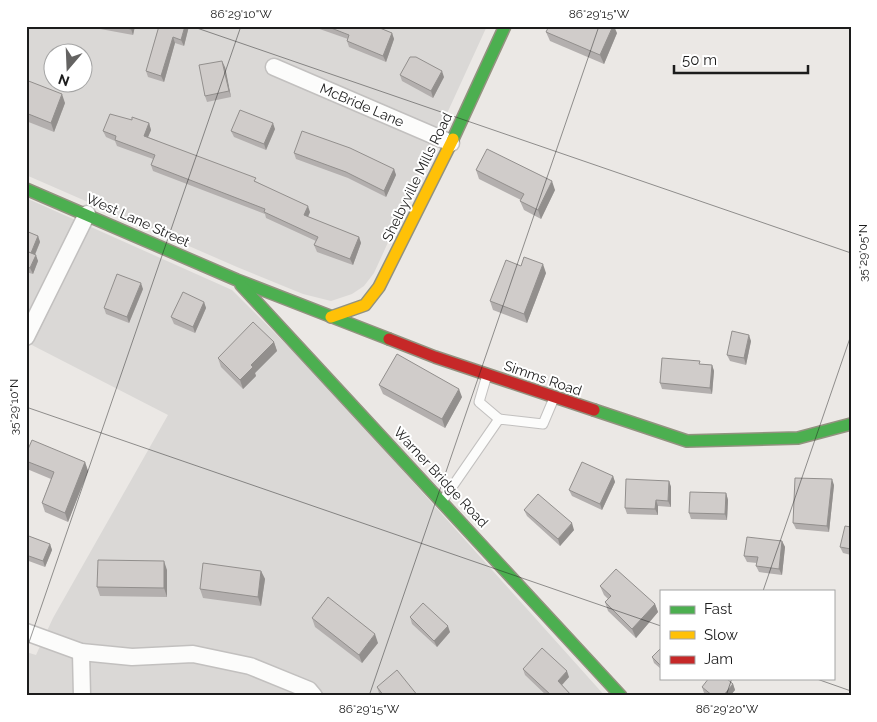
<svg xmlns="http://www.w3.org/2000/svg" width="877" height="722" viewBox="0 0 877 722" font-family="Raleway,sans-serif">
<style>
.residential{fill:#dad8d6;fill-rule:evenodd}
.lines{fill:none;stroke-linecap:round;stroke-linejoin:round}
.lane-casing{stroke:#c2c0bf;stroke-width:11}
.street-casing{stroke:#c2c0bf;stroke-width:19}
.fast-casing{stroke:#92927f;stroke-width:14}
.slow-casing{stroke:#92927f;stroke-width:14}
.jam-casing{stroke:#92927f;stroke-width:14}
.lane{stroke:#fcfcfb;stroke-width:9}
.street{stroke:#fcfcfb;stroke-width:16}
.fast{stroke:#4caf50;stroke-width:11}
.slow{stroke:#ffc107;stroke-width:11}
.jam{stroke:#c62828;stroke-width:11}
.wall{fill:#b3afae}
.shaded-wall{fill:#928f8d}
.building{fill:#d0ccca;stroke:#928f8d}
.ticks{fill:none;stroke:#1c1c1c;stroke-width:1;stroke-opacity:0.45}
.labels{text-anchor:middle;dominant-baseline:central;stroke-width:4;stroke-linejoin:round;paint-order:stroke}
.street-label{font-size:14px;fill:#1c1c1c;stroke:#fff}
.neatline{fill:none;stroke:#1c1c1c;stroke-width:2}
.ticks-label{font-size:12px;text-anchor:middle;fill:#1c1c1c}
</style>
<rect width="100%" height="100%" fill="#ebe8e5"/>
<g class="residential">
<path d="M 26,26 L 487,26 L 374,273 L 364,286 L 352,294 L 331,301 L 303,294 L 237,267 L 26,175 ZM 52,52 L 82,52 L 82,82 L 52,82 Z"/>
<path d="M 26,198 L 232,290 L 319,377 L 605,696 L 26,696 L 26,652 L 36,655 L 53,618 L 168,415 L 26,342 Z"/>
</g>
<g class="lines">
<defs>
<g id="lane">
<path d="M 487,375 L 479,402 L 499,419"/>
<path d="M 443,500 L 499,419 L 543,424 L 554,398"/>
</g>
<g id="street">
<path d="M 274,67 L 451,143"/>
<path d="M 26,337 L 87,214"/>
<path d="M 26,632 L 81,652 L 132,657 L 193,654 L 250,666 L 309,690 L 314,696"/>
<path d="M 81,652 L 82,696"/>
</g>
<g id="fast">
<path d="M 453,139 L 505,26"/>
<path d="M 26,189 L 237,280 L 389,339"/>
<path d="M 241,285 L 621,696"/>
<path d="M 594,410 L 687,441 L 798,438 L 851,424"/>
</g>
<path id="slow" d="M 331,317 L 365,305 L 379,287 L 453,139"/>
<path id="jam" d="M 389,339 L 435,357 L 594,410"/>
</defs>
<use href="#lane" class="lane-casing"/>
<use href="#street" class="street-casing"/>
<use href="#fast" class="fast-casing"/>
<use href="#slow" class="slow-casing"/>
<use href="#jam" class="jam-casing"/>
<use href="#lane" class="lane"/>
<use href="#street" class="street"/>
<use href="#fast" class="fast"/>
<use href="#slow" class="slow"/>
<use href="#jam" class="jam"/>
</g>
<g class="wall">
<path d="M 94,26 L 135,26 L 133,35 L 95,28 Z"/>
<path d="M 159,26 L 189,26 L 184,46 L 175,43 L 164,82 L 148,77 L 146,71 Z"/>
<path d="M 311,26 L 375,26 L 392,33 L 394,39 L 386,62 L 349,47 L 347,41 L 348,39 Z"/>
<path d="M 546,32 L 617,33 L 604,64 L 550,41 Z"/>
<path d="M 225,67 L 231,97 L 207,102 L 205,96 Z"/>
<path d="M 400,75 L 444,77 L 433,98 L 402,81 Z"/>
<path d="M 26,80 L 65,103 L 54,132 L 26,121 Z"/>
<path d="M 149,123 L 151,130 L 148,137 L 257,182 L 310,212 L 308,217 L 359,237 L 361,243 L 353,265 L 317,252 L 314,245 L 316,241 L 266,218 L 265,214 L 153,171 L 151,165 L 153,159 L 117,146 L 115,141 L 106,137 L 103,131 Z"/>
<path d="M 275,129 L 266,150 L 234,137 L 231,131 Z"/>
<path d="M 294,153 L 394,169 L 396,175 L 386,197 L 348,178 L 296,159 Z"/>
<path d="M 476,170 L 555,190 L 541,219 L 524,210 L 520,201 L 521,200 L 479,179 Z"/>
<path d="M 26,231 L 38,236 L 40,242 L 35,255 L 38,261 L 33,274 L 26,272 Z"/>
<path d="M 521,266 L 546,273 L 527,323 L 493,310 L 490,301 Z"/>
<path d="M 143,289 L 129,323 L 106,314 L 104,308 Z"/>
<path d="M 204,302 L 206,308 L 195,333 L 174,324 L 171,317 Z"/>
<path d="M 751,341 L 746,365 L 730,361 L 727,355 Z"/>
<path d="M 274,342 L 277,351 L 255,373 L 256,376 L 243,389 L 221,367 L 218,358 Z"/>
<path d="M 700,364 L 712,365 L 714,371 L 712,394 L 662,389 L 660,383 Z"/>
<path d="M 379,385 L 462,397 L 445,428 L 383,394 Z"/>
<path d="M 26,454 L 85,462 L 88,471 L 68,522 L 45,512 L 42,503 L 51,479 L 27,469 Z"/>
<path d="M 613,476 L 615,482 L 602,510 L 572,496 L 569,490 Z"/>
<path d="M 669,481 L 671,487 L 671,507 L 658,506 L 658,515 L 627,514 L 625,508 Z"/>
<path d="M 834,485 L 829,532 L 796,529 L 793,523 Z"/>
<path d="M 726,493 L 728,500 L 727,520 L 691,519 L 689,513 Z"/>
<path d="M 524,510 L 574,530 L 560,546 L 527,516 Z"/>
<path d="M 851,527 L 851,555 L 843,553 L 840,547 Z"/>
<path d="M 26,535 L 50,544 L 52,550 L 45,567 L 26,560 Z"/>
<path d="M 782,541 L 785,547 L 782,575 L 759,572 L 756,566 L 757,563 L 747,562 L 744,556 Z"/>
<path d="M 167,570 L 167,597 L 100,596 L 97,587 Z"/>
<path d="M 261,571 L 265,579 L 261,606 L 203,598 L 200,589 Z"/>
<path d="M 600,586 L 655,604 L 658,612 L 636,638 L 608,611 L 605,602 L 608,599 L 604,595 Z"/>
<path d="M 410,617 L 450,632 L 437,647 L 412,624 Z"/>
<path d="M 312,618 L 378,643 L 362,663 L 315,627 Z"/>
<path d="M 661,648 L 661,669 L 654,663 L 652,657 Z"/>
<path d="M 523,669 L 569,677 L 562,685 L 572,696 L 547,696 L 525,675 Z"/>
<path d="M 733,684 L 735,690 L 730,696 L 707,696 L 704,693 L 702,687 Z"/>
<path d="M 377,687 L 418,696 L 380,696 Z"/>
</g>
<g class="shaded-wall">
<path d="M 131,26 L 135,26 L 133,35 L 131,29 Z"/>
<path d="M 185,26 L 189,26 L 184,46 L 181,40 Z"/>
<path d="M 613,26 L 614,26 L 617,33 L 604,64 L 600,55 Z"/>
<path d="M 392,33 L 394,39 L 386,62 L 383,56 Z"/>
<path d="M 173,37 L 175,43 L 164,82 L 161,76 Z"/>
<path d="M 222,61 L 225,67 L 231,97 L 229,91 Z"/>
<path d="M 442,71 L 444,77 L 433,98 L 431,91 Z"/>
<path d="M 62,94 L 65,103 L 54,132 L 51,123 Z"/>
<path d="M 149,123 L 151,130 L 146,142 L 144,136 Z"/>
<path d="M 273,123 L 275,129 L 266,150 L 264,144 Z"/>
<path d="M 394,169 L 396,175 L 386,197 L 384,191 Z"/>
<path d="M 552,181 L 555,190 L 541,219 L 538,210 Z"/>
<path d="M 308,206 L 310,212 L 306,221 L 304,215 Z"/>
<path d="M 38,236 L 40,242 L 33,259 L 31,253 Z"/>
<path d="M 359,237 L 361,243 L 353,265 L 350,259 Z"/>
<path d="M 36,255 L 38,261 L 33,274 L 30,268 Z"/>
<path d="M 543,264 L 546,273 L 527,323 L 524,314 Z"/>
<path d="M 141,283 L 143,289 L 129,323 L 127,317 Z"/>
<path d="M 204,302 L 206,308 L 195,333 L 193,327 Z"/>
<path d="M 749,335 L 751,341 L 746,365 L 744,358 Z"/>
<path d="M 274,342 L 277,351 L 255,373 L 256,376 L 243,389 L 240,380 L 251,365 Z"/>
<path d="M 712,365 L 714,371 L 712,394 L 710,388 Z"/>
<path d="M 459,389 L 462,397 L 445,428 L 442,419 Z"/>
<path d="M 85,462 L 88,471 L 68,522 L 65,513 Z"/>
<path d="M 613,476 L 615,482 L 602,510 L 600,504 Z"/>
<path d="M 832,479 L 834,485 L 829,532 L 827,526 Z"/>
<path d="M 669,481 L 671,487 L 671,507 L 668,501 Z"/>
<path d="M 726,493 L 728,500 L 727,520 L 725,514 Z"/>
<path d="M 656,500 L 658,506 L 658,515 L 655,509 Z"/>
<path d="M 572,523 L 574,530 L 560,546 L 558,539 Z"/>
<path d="M 782,541 L 785,547 L 782,575 L 779,569 Z"/>
<path d="M 50,544 L 52,550 L 45,567 L 43,561 Z"/>
<path d="M 164,561 L 167,570 L 167,597 L 164,588 Z"/>
<path d="M 261,571 L 265,579 L 261,606 L 258,597 Z"/>
<path d="M 655,604 L 658,612 L 636,638 L 632,629 Z"/>
<path d="M 448,626 L 450,632 L 437,647 L 434,641 Z"/>
<path d="M 375,634 L 378,643 L 362,663 L 359,655 Z"/>
<path d="M 567,671 L 569,677 L 560,687 L 558,681 Z"/>
<path d="M 733,684 L 735,690 L 730,696 L 723,696 Z"/>
</g>
<g class="building">
<path d="M 115,26 L 131,26 L 131,29 Z"/>
<path d="M 159,26 L 185,26 L 181,40 L 173,37 L 161,76 L 146,71 Z"/>
<path d="M 326,26 L 375,26 L 392,33 L 383,56 L 347,41 L 349,35 Z"/>
<path d="M 549,26 L 613,26 L 600,55 L 546,32 Z"/>
<path d="M 410,57 L 416,57 L 442,71 L 431,91 L 400,75 Z"/>
<path d="M 222,61 L 229,91 L 205,96 L 199,65 Z"/>
<path d="M 26,80 L 62,94 L 51,123 L 26,113 Z"/>
<path d="M 240,110 L 273,123 L 264,144 L 231,131 Z"/>
<path d="M 110,114 L 132,120 L 132,117 L 149,123 L 144,136 L 256,178 L 254,181 L 308,206 L 304,215 L 359,237 L 350,259 L 314,245 L 318,237 L 264,212 L 265,209 L 151,165 L 155,155 L 115,140 L 116,136 L 103,131 Z"/>
<path d="M 302,131 L 350,148 L 394,169 L 384,191 L 346,172 L 294,153 Z"/>
<path d="M 487,149 L 552,181 L 538,210 L 520,201 L 524,194 L 476,170 Z"/>
<path d="M 26,231 L 38,236 L 31,253 L 26,251 Z"/>
<path d="M 26,251 L 36,255 L 30,268 L 26,266 Z"/>
<path d="M 524,257 L 543,264 L 524,314 L 490,301 L 506,260 L 521,266 Z"/>
<path d="M 117,274 L 141,283 L 127,317 L 104,308 Z"/>
<path d="M 183,292 L 204,302 L 193,327 L 171,317 Z"/>
<path d="M 253,322 L 274,342 L 251,365 L 253,367 L 240,380 L 218,358 Z"/>
<path d="M 732,331 L 749,335 L 744,358 L 727,355 Z"/>
<path d="M 397,354 L 459,389 L 442,419 L 379,385 Z"/>
<path d="M 662,358 L 700,361 L 699,364 L 712,365 L 710,388 L 660,383 Z"/>
<path d="M 32,440 L 85,462 L 65,513 L 42,503 L 54,472 L 26,461 L 26,454 Z"/>
<path d="M 582,462 L 613,476 L 600,504 L 569,490 Z"/>
<path d="M 795,478 L 832,479 L 827,526 L 793,523 Z"/>
<path d="M 626,479 L 669,481 L 668,501 L 656,500 L 655,509 L 625,508 Z"/>
<path d="M 690,492 L 726,493 L 725,514 L 689,513 Z"/>
<path d="M 538,494 L 572,523 L 558,539 L 524,510 Z"/>
<path d="M 845,526 L 851,527 L 851,549 L 840,547 Z"/>
<path d="M 26,535 L 50,544 L 43,561 L 26,555 Z"/>
<path d="M 747,537 L 782,541 L 779,569 L 756,566 L 758,557 L 744,556 Z"/>
<path d="M 98,560 L 164,561 L 164,588 L 97,587 Z"/>
<path d="M 203,563 L 261,571 L 258,597 L 200,589 Z"/>
<path d="M 616,569 L 655,604 L 632,629 L 605,602 L 611,596 L 600,586 Z"/>
<path d="M 328,597 L 375,634 L 359,655 L 312,618 Z"/>
<path d="M 423,603 L 448,626 L 434,641 L 410,617 Z"/>
<path d="M 542,648 L 567,671 L 558,681 L 572,696 L 552,696 L 523,669 Z"/>
<path d="M 661,648 L 661,666 L 652,657 Z"/>
<path d="M 397,670 L 418,696 L 384,696 L 377,687 Z"/>
<path d="M 709,678 L 726,678 L 733,684 L 723,696 L 713,696 L 702,687 Z"/>
</g>
<path class="ticks" d="M 191,26 L 851,253M 26,407 L 661,626M 763,591 L 851,335M 26,651 L 241,26M 814,678 L 851,691M 369,696 L 599,26M 726,696 L 732,678"/>
<g class="labels">
<g class="street-label">
<text transform="translate(362 105) rotate(23)">McBride Lane</text>
<text transform="translate(417 177) rotate(-64)">Shelbyville Mills Road</text>
<text transform="translate(138 220) rotate(24)">West Lane Street</text>
<text transform="translate(543 378) rotate(19)">Simms Road</text>
<text transform="translate(441 477) rotate(47)">Warner Bridge Road</text>
</g>
</g>
<rect width="877" height="722" fill="none" stroke="#ffffff" stroke-width="55"/>
<rect x="660" y="590" width="175" height="90" fill="#ffffff" stroke="#a4a4a4"/>
<rect x="670" y="606" width="25" height="8" fill="#4caf50" stroke="#a4a4a4"/>
<text x="704" y="614" font-size="15" fill="#1c1c1c">Fast</text>
<rect x="670" y="631" width="25" height="8" fill="#ffc107" stroke="#a4a4a4"/>
<text x="704" y="640" font-size="15" fill="#1c1c1c">Slow</text>
<rect x="670" y="656" width="25" height="8" fill="#c62828" stroke="#a4a4a4"/>
<text x="704" y="664" font-size="15" fill="#1c1c1c">Jam</text>
<g transform="translate(68 68) rotate(199)"><circle r="24" fill="#ffffff" stroke="#a4a4a4"/>
<path d="M0-4L9 19L0 12L-9 19Z" fill="#646362"/>
<text y="-8" font-size="14" font-weight="bold" text-anchor="middle" fill="#1c1c1c">N</text>
</g>
<path d="M674 65v8h134v-8" fill="none" stroke="#1c1c1c" stroke-width="2.5"/>
<text x="682" y="65" font-size="15" fill="#1c1c1c" stroke="#ffffff" stroke-width="4" paint-order="stroke">50 m</text>
<rect x="28" y="28" width="822" height="666" class="neatline"/>
<g class="ticks-label">
<text x="241" y="18">86°29'10"W</text>
<text x="599" y="18">86°29'15"W</text>
<text transform="translate(863 253) rotate(-90)" y="4">35°29'05"N</text>
<text transform="translate(14 407) rotate(-90)" y="4">35°29'10"N</text>
<text x="369" y="713">86°29'15"W</text>
<text x="727" y="713">86°29'20"W</text>
</g>
</svg>
